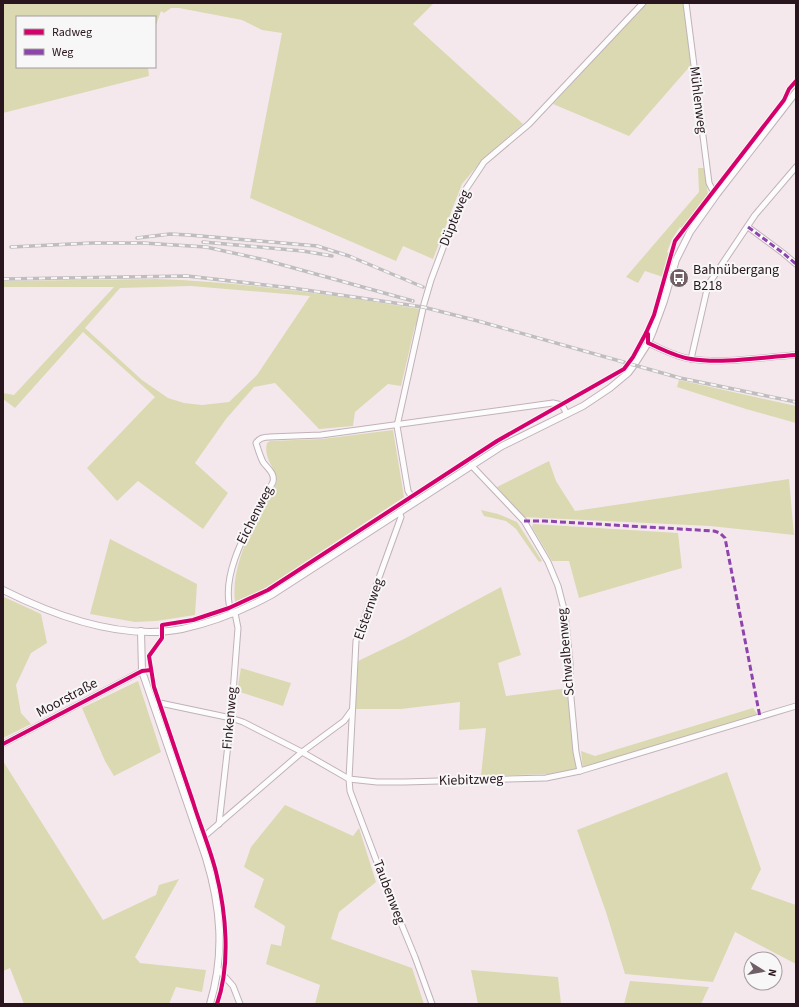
<svg xmlns="http://www.w3.org/2000/svg" width="799" height="1007" viewBox="0 0 799 1007" font-family="'Source Sans 3',sans-serif">
<style>
.green{fill:#dbd9b1;fill-rule:evenodd}
.lines{fill:none;stroke-linecap:round;stroke-linejoin:round}
.minor-casing{stroke:#c1b2b9;stroke-width:7}
.tertiary-casing{stroke:#c1b2b9;stroke-width:8}
.minor{stroke:#fdfcfc;stroke-width:5}
.tertiary{stroke:#fdfcfc;stroke-width:6}
.rail-casing{stroke:#c0bdbe;stroke-width:3.5}
.rail{stroke:#f7f7f7;stroke-width:2;stroke-dasharray:6;stroke-linecap:butt}
.quiet{stroke:#8e44ad;stroke-width:3;stroke-dasharray:6 3;stroke-linecap:butt}
.cycleway-casing{stroke:#f7f7f7;stroke-width:6}
.cycleway{stroke:#d6006c;stroke-width:4}
.labels{text-anchor:middle;dominant-baseline:central;stroke-width:4;stroke-linejoin:round;paint-order:stroke}
.street-label{font-size:14px;fill:#29151e;stroke:#f7f7f7}
.poi-label{font-size:14px;fill:#29151e;stroke:#f7f7f7;text-anchor:start}
</style>
<rect width="100%" height="100%" fill="#f4e8ed"/>
<g class="green">
<path d="M 3,3 L 434,3 L 413,24 L 523,124 L 483,159 L 462,184 L 433,259 L 403,246 L 396,261 L 250,198 L 282,33 L 262,30 L 242,20 L 179,8 L 171,8 L 164,13 L 161,11 L 155,28 L 155,17 L 17,17 L 17,67 L 148,67 L 149,76 L 3,113 Z"/>
<path d="M 646,3 L 683,3 L 691,65 L 629,136 L 553,104 Z"/>
<path d="M 698,168 L 704,168 L 708,194 L 682,228 L 680,227 L 672,239 L 667,252 L 670,254 L 663,277 L 645,271 L 638,283 L 626,277 L 699,192 Z"/>
<path d="M 156,279 C 245,282 332,295 420,309 L 417,326 L 415,326 L 401,386 L 388,384 L 355,412 L 353,426 L 319,429 L 275,383 L 254,387 L 226,419 L 195,463 L 228,493 L 203,529 L 138,481 L 117,501 L 87,468 L 155,397 L 83,332 L 15,408 L 3,399 L 3,393 L 14,395 L 114,287 L 3,287 L 3,281 ZM 191,286 L 310,296 L 257,375 L 229,402 L 202,405 L 184,403 L 168,398 L 142,380 L 85,328 L 120,288 Z"/>
<path d="M 679,380 L 796,406 L 796,423 L 746,409 L 677,387 Z"/>
<path d="M 393,430 L 404,497 L 264,589 L 235,602 C 230,560 258,518 277,482 C 275,466 263,459 267,443 L 270,441 L 322,439 Z"/>
<path d="M 549,461 L 556,481 L 575,511 L 789,479 L 794,535 L 710,526 L 523,517 L 497,487 Z"/>
<path d="M 481,510 L 498,514 L 517,522 L 542,561 L 539,562 L 516,529 L 506,521 L 484,516 Z"/>
<path d="M 533,524 L 678,533 L 682,568 L 579,598 L 569,561 L 552,561 L 532,527 Z"/>
<path d="M 110,539 L 197,584 L 195,615 L 156,621 L 135,622 L 90,614 Z"/>
<path d="M 501,587 L 521,655 L 498,663 L 506,696 L 569,688 L 573,749 L 577,771 L 549,774 L 481,776 L 486,728 L 459,730 L 460,702 L 401,709 L 355,709 L 358,661 L 404,639 Z"/>
<path d="M 4,597 L 41,614 L 47,643 L 31,653 L 16,685 L 21,713 L 31,724 L 3,738 L 3,599 Z"/>
<path d="M 241,668 L 291,683 L 283,706 L 237,691 Z"/>
<path d="M 138,681 L 161,752 L 114,776 L 105,761 L 82,708 Z"/>
<path d="M 753,708 L 758,715 L 583,769 L 581,751 L 595,756 Z"/>
<path d="M 3,761 L 103,920 L 156,895 L 159,885 L 179,879 L 135,957 L 140,963 L 206,970 L 202,992 L 176,987 L 169,1004 L 24,1004 L 10,968 L 3,971 Z"/>
<path d="M 727,772 L 761,869 L 751,889 L 796,905 L 796,964 L 735,932 L 713,982 L 625,974 L 606,912 L 577,830 Z"/>
<path d="M 285,805 L 353,836 L 359,828 L 376,882 L 339,912 L 331,939 L 412,968 L 424,1004 L 315,1004 L 320,985 L 266,964 L 271,944 L 281,946 L 285,926 L 254,907 L 264,879 L 244,867 L 251,847 Z"/>
<path d="M 471,970 L 558,977 L 561,1004 L 478,1004 Z"/>
<path d="M 630,981 L 709,987 L 701,1004 L 624,1004 Z"/>
</g>
<g class="lines">
<defs>
<g id="minor">
<path d="M 686,3 L 709,183 L 713,191 L 717,194"/>
<path d="M 748,227 L 783,253 L 796,264"/>
<path d="M 648,343 C 662,349 676,357 691,359 C 723,364 763,357 796,355"/>
<path d="M 691,359 L 708,285 L 755,215 L 796,167"/>
<path d="M 471,465 L 524,521 L 548,562 L 558,586 L 565,613 L 570,663 L 571,698 L 576,752 L 580,771"/>
<path d="M 415,502 L 408,491 L 397,426 L 424,304 L 431,280 L 464,192 L 484,162 L 529,124 L 643,3"/>
<path d="M 399,512 L 401,517 L 356,641 L 349,779 L 350,791 L 389,894 L 415,957 L 432,1004"/>
<path d="M 232,614 C 216,574 255,517 273,482 C 275,473 268,469 263,462 C 260,456 258,449 256,443 C 259,438 263,437 269,437 L 321,435 L 553,403 L 562,405 L 567,414"/>
<path d="M 153,704 L 160,703 L 231,718 L 243,722 L 302,752 L 349,779 L 377,782 L 404,782 L 546,778 L 580,771 L 796,706"/>
<path d="M 3,744 L 142,671"/>
<path d="M 219,824 L 231,718 L 238,628 L 235,613"/>
<path d="M 200,840 L 302,752 L 344,721 L 352,710"/>
<path d="M 218,969 L 233,986 L 240,1004"/>
</g>
<g id="tertiary">
<path d="M 3,590 C 55,616 122,641 182,629 C 214,622 244,610 273,594 L 502,446 L 583,406 L 610,388 L 628,373 L 634,365 L 648,343 L 653,331 L 664,301 L 676,260 L 690,232 L 717,194 L 796,92"/>
<path d="M 141,631 L 142,671 L 206,858 C 221,907 225,954 210,1004"/>
</g>
</defs>
<use href="#minor" class="minor-casing"/>
<use href="#tertiary" class="tertiary-casing"/>
<use href="#minor" class="minor"/>
<use href="#tertiary" class="tertiary"/>
<defs>
<g id="rail">
<path d="M 137,238 L 170,234 L 189,235 L 317,246 L 349,256 L 423,287"/>
<path d="M 203,242 L 303,251 L 332,256"/>
<path d="M 11,247 L 92,243 L 143,243 L 206,247 L 265,260 L 413,301"/>
<path d="M 3,279 L 187,276 L 292,288 L 402,304 L 423,307 L 478,321 L 680,378 L 796,402"/>
</g>
</defs>
<use href="#rail" class="rail-casing"/>
<use href="#rail" class="rail"/>
<g class="quiet">
<path d="M 748,227 L 783,253 L 796,264"/>
<path d="M 524,521 L 545,521 L 714,531 L 720,533 L 725,538 L 760,717"/>
</g>
<defs>
<g id="cycleway">
<path d="M 646,333 L 648,334 L 648,343 C 662,349 676,357 691,359 C 723,364 763,357 796,355"/>
<path d="M 3,744 L 142,671 L 151,670"/>
<path d="M 217,1004 C 231,964 226,912 216,872 C 210,848 200,825 193,802 C 180,764 167,725 154,687 L 149,656 L 162,638 L 162,625 L 193,620 L 229,608 L 268,590 L 497,441 L 624,369 L 633,357 L 646,333 L 654,315 L 675,241 L 784,100 L 789,89 L 796,81"/>
</g>
</defs>
<use href="#cycleway" class="cycleway-casing"/>
<use href="#cycleway" class="cycleway"/>
</g>
<defs>
<symbol id="bus-disc" viewBox="-11 -11 22 22"><circle r="9.5" fill="#705f66" stroke="#f7f7f7"/><path d="M-5-6H5V4H4V6H2V4H-2V6H-4V4H-5ZM-3.5-4V0h7V-4ZM-3.5 1.2v1.5H-2V1.2ZM2 1.2v1.5H3.5V1.2Z" fill="#fff"/></symbol>
</defs>
<g fill-rule="evenodd">
<use href="#bus-disc" x="668" y="267" width="22" height="22"/>
</g>
<g class="labels">
<g class="street-label">
<text transform="translate(698 100) rotate(83)">Mühlenweg</text>
<text transform="translate(455 218) rotate(-68)">Düpteweg</text>
<text transform="translate(255 515) rotate(-63)">Eichenweg</text>
<text transform="translate(369 609) rotate(-71)">Elsternweg</text>
<text transform="translate(566 652) rotate(-95)">Schwalbenweg</text>
<text transform="translate(67 698) rotate(-28)">Moorstraße</text>
<text transform="translate(230 718) rotate(-85)">Finkenweg</text>
<text transform="translate(471 780) rotate(-2)">Kiebitzweg</text>
<text transform="translate(389 892) rotate(69)">Taubenweg</text>
</g>
<g class="poi-label">
<text x="693" y="270">Bahnübergang<tspan x="693" dy="16">B218</tspan></text>
</g>
</g>
<rect width="799" height="1007" fill="none" stroke="#29151e" stroke-width="8"/>
<rect x="16" y="16" width="140" height="52" fill="#f7f7f7" stroke="#a59da0"/>
<rect x="24" y="29" width="20" height="6" fill="#d6006c" stroke="#a59da0"/>
<text x="52" y="36" font-size="12" fill="#29151e">Radweg</text>
<rect x="24" y="49" width="20" height="6" fill="#8e44ad" stroke="#a59da0"/>
<text x="52" y="56" font-size="12" fill="#29151e">Weg</text>
<g transform="translate(763 971) rotate(101)"><circle r="19" fill="#f7f7f7" stroke="#a59da0"/>
<path d="M0-3L7 15L0 10L-7 15Z" fill="#705f66"/>
<text y="-6" font-size="11" font-weight="bold" text-anchor="middle" fill="#29151e">N</text>
</g>
</svg>
